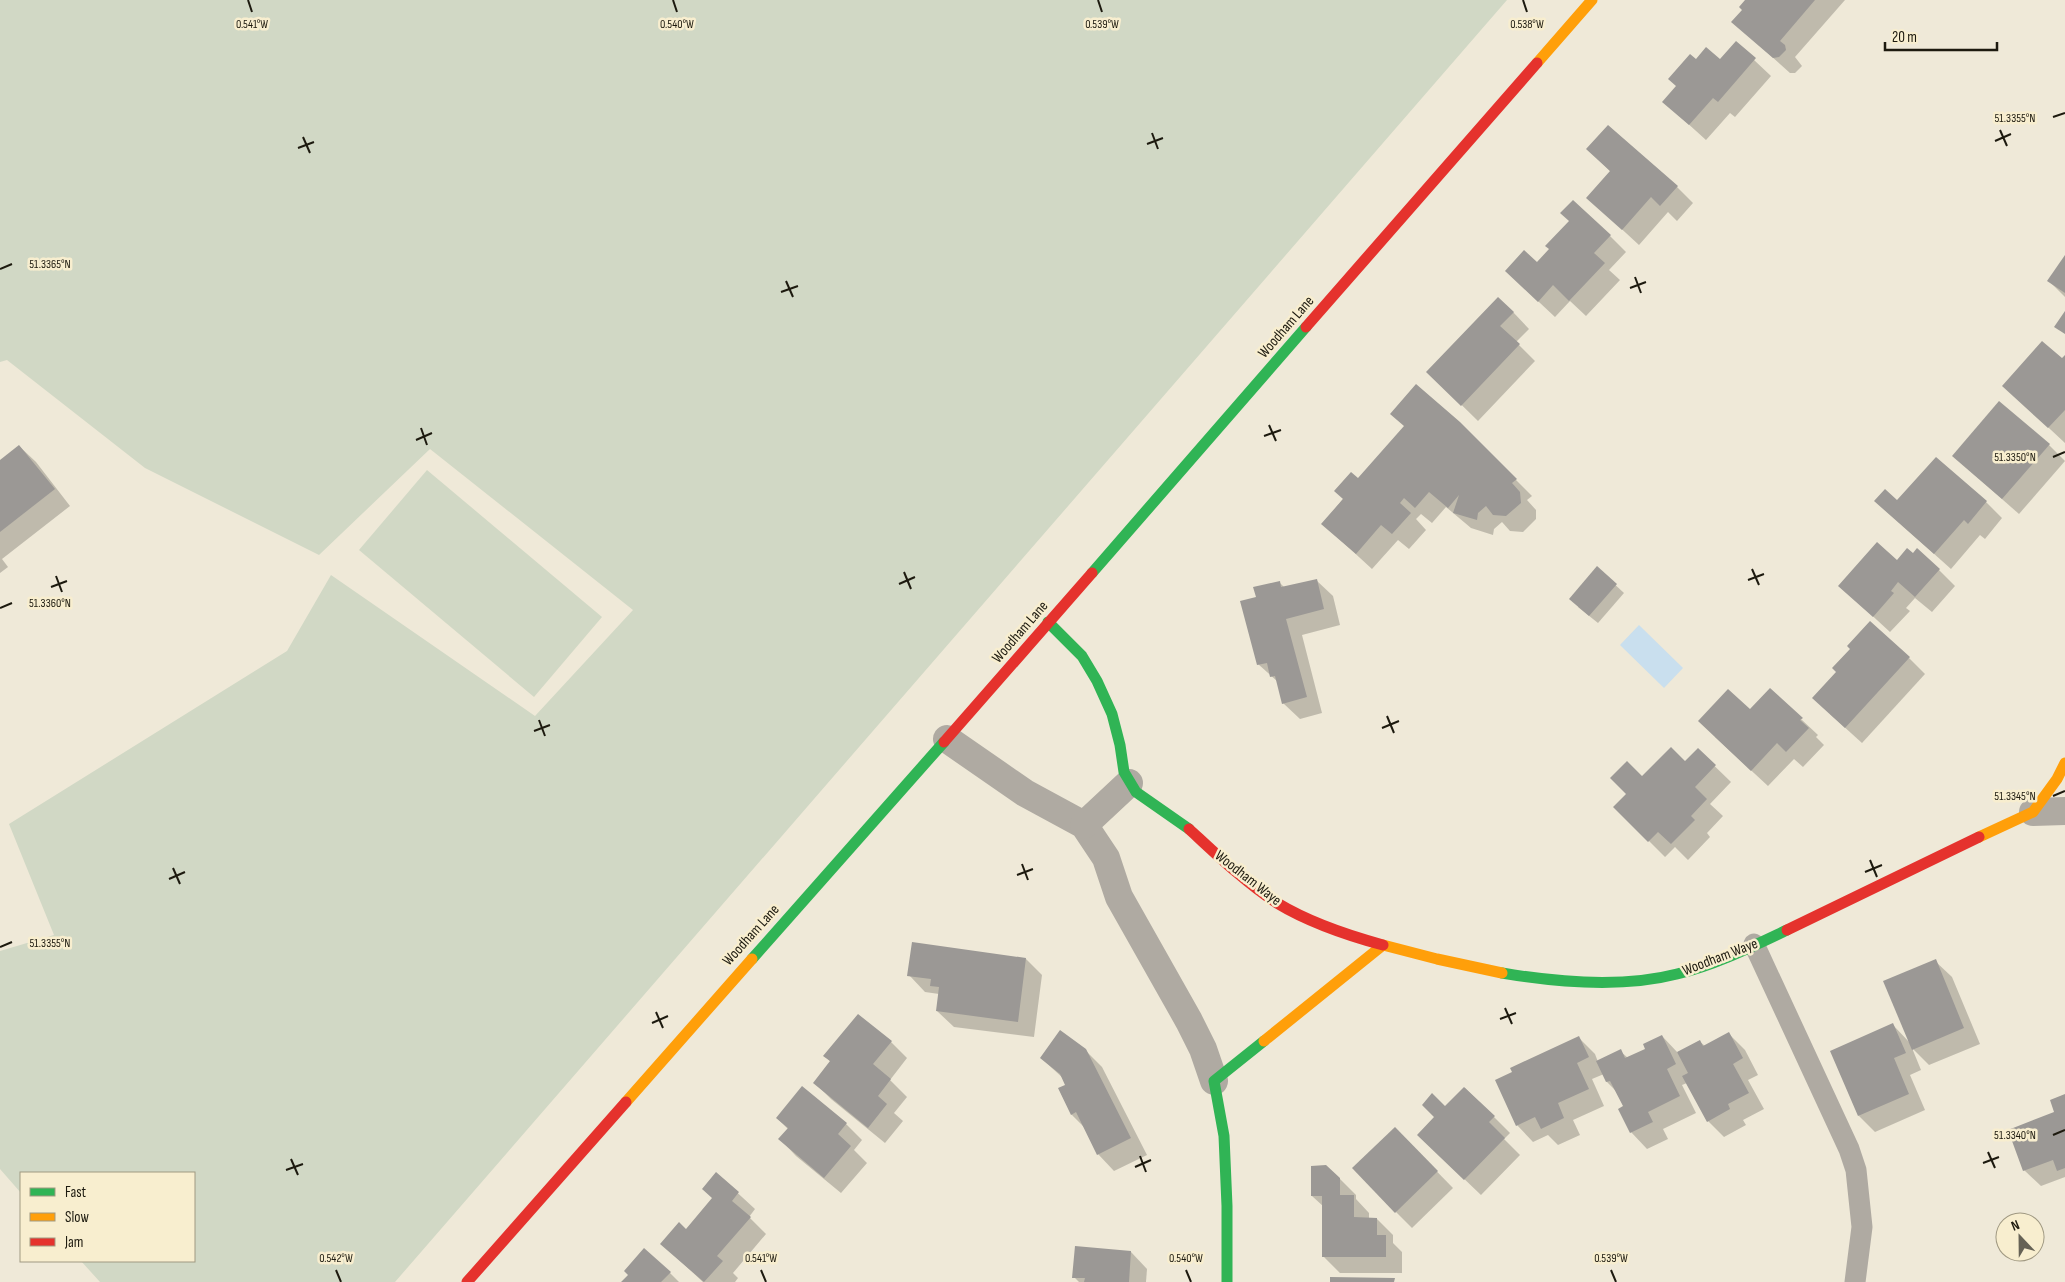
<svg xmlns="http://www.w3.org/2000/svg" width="2065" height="1282" viewBox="0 0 2065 1282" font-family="'Sofia Sans Condensed',sans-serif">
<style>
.green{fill:#d1d8c5}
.water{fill:#c9dfee}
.shadow{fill:#0003}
.building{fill:#9b9895}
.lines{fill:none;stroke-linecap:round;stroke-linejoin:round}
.lane{stroke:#afaaa2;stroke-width:21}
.street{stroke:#afaaa2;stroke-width:28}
.fast{stroke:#30b455;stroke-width:11}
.slow{stroke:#ff9f0a;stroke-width:11}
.jam{stroke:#e5322d;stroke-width:11}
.ticks{fill:none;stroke:#1d1a0f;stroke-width:2}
.labels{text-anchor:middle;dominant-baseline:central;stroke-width:5;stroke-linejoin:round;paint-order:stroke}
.street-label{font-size:15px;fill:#1d1a0f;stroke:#f8eecf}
.ticks-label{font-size:12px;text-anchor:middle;fill:#1d1a0f;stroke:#f8eecf;stroke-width:5;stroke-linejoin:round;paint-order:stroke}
</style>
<rect width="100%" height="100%" fill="#efe9d8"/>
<g class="green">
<path d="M 0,0 L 1507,0 L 395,1282 L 100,1282 L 81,1261 L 194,1261 L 194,1173 L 21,1173 L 21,1193 L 0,1169 L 0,951 L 54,935 L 9,824 L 287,651 L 331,575 L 535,716 L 633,610 L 430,449 L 319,555 L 145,468 L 7,360 L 0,362 Z"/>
<path d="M 427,470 L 602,617 L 534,697 L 359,550 Z"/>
</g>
<path class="water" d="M 1639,625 L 1683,668 L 1664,688 L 1620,645 Z"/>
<g class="shadow">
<path d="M 1747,0 L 1845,0 L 1795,57 L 1802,66 L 1795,73 L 1790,73 L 1733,22 L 1744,10 Z"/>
<path d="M 1736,43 L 1771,76 L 1735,117 L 1730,113 L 1706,140 L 1664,102 L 1696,61 L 1720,61 Z"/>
<path d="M 1588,149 L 1677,187 L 1693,203 L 1677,221 L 1668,212 L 1639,245 L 1588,198 L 1611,172 Z"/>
<path d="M 1570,221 L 1610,236 L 1626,252 L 1609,270 L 1620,280 L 1586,316 L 1570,301 L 1555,317 L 1523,287 L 1537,264 L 1550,249 Z"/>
<path d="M 2065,257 L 2065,297 L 2049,281 Z"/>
<path d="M 1513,312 L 1529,329 L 1516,342 L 1535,361 L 1478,421 L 1428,372 Z"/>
<path d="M 2065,357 L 2065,443 L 2004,386 L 2062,360 Z"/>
<path d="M 1459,423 L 1532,496 L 1527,500 L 1536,510 L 1536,519 L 1523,532 L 1510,531 L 1502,522 L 1494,529 L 1493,535 L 1471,528 L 1446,507 L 1432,523 L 1421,514 L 1416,519 L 1426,530 L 1409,549 L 1398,540 L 1372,569 L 1323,524 L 1358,480 Z"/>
<path d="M 2049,445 L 2065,461 L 2019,514 L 1953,456 Z"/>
<path d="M 19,446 L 36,462 L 70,506 L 2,559 L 8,567 L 0,573 L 0,461 Z"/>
<path d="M 1875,501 L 1986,502 L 2002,518 L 1985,539 L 1980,535 L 1951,569 Z"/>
<path d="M 1897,561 L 1939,570 L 1955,586 L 1932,612 L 1915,598 L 1906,608 L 1910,611 L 1890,632 L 1840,586 Z"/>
<path d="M 1597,568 L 1624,593 L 1598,623 L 1578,607 Z"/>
<path d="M 1316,580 L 1333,596 L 1340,625 L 1302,635 L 1322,713 L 1300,719 L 1283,703 L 1278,682 L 1258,664 L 1257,598 L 1279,582 L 1285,588 Z"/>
<path d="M 1909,658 L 1925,674 L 1862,743 L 1830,714 Z"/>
<path d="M 1770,690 L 1818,735 L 1816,737 L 1824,745 L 1803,767 L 1794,759 L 1768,786 L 1715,737 L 1750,711 Z"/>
<path d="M 1698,750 L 1731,782 L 1710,804 L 1723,816 L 1707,833 L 1710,837 L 1688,860 L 1675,847 L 1665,857 L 1615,807 L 1685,763 Z"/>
<path d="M 1026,959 L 1042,975 L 1034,1037 L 954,1027 L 937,1011 L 939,994 L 925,992 L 909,975 Z"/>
<path d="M 1935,961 L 1952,977 L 1980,1044 L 1929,1065 L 1912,1048 L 1921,1070 L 1910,1075 L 1925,1110 L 1875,1132 L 1859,1116 L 1893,1025 L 1910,1043 Z"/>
<path d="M 858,1015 L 891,1042 L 907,1058 L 890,1080 L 907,1097 L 894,1113 L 903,1121 L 885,1143 L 831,1099 L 815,1083 L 831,1062 L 825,1056 Z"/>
<path d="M 1729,1034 L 1745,1050 L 1758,1075 L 1748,1080 L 1764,1109 L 1743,1120 L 1746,1125 L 1724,1137 L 1708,1121 L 1687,1083 L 1682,1085 L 1696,1113 L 1663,1129 L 1668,1139 L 1647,1149 L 1631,1132 L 1624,1107 L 1617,1092 L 1607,1082 L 1604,1074 L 1592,1079 L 1604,1106 L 1573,1120 L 1580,1135 L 1558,1145 L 1548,1135 L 1533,1142 L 1517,1125 L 1579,1038 L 1595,1054 L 1598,1062 L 1620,1051 L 1628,1058 L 1646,1050 L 1662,1036 L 1678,1053 L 1699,1041 L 1705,1046 Z"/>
<path d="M 1085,1050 L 1102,1067 L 1147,1155 L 1114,1171 L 1098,1154 L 1085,1128 L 1072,1115 L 1059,1089 L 1067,1086 L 1064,1079 L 1041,1058 Z"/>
<path d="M 1465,1088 L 1510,1133 L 1504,1139 L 1520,1155 L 1481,1195 L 1435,1151 L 1446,1108 Z"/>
<path d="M 2065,1095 L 2065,1177 L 2041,1186 L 2024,1170 Z"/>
<path d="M 777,1118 L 846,1124 L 862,1140 L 854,1150 L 867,1163 L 841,1193 L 796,1156 L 780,1139 L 788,1129 Z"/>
<path d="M 1411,1145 L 1453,1188 L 1412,1228 L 1396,1212 Z"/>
<path d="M 717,1174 L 755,1209 L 749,1217 L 766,1234 L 733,1273 L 738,1278 L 735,1282 L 703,1282 L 662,1244 L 686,1231 L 713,1199 Z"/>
<path d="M 1339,1178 L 1356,1195 L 1356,1199 L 1369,1213 L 1369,1219 L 1377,1219 L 1393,1235 L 1393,1243 L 1402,1252 L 1402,1273 L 1340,1273 L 1324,1257 L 1324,1207 L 1312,1196 Z"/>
<path d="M 1131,1252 L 1147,1269 L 1146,1282 L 1079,1282 L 1074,1277 Z"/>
<path d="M 670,1273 L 679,1282 L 623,1282 L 629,1275 Z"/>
</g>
<g class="building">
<path d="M 1745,0 L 1815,0 L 1780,41 L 1785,45 L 1786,50 L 1779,57 L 1773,58 L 1731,22 L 1742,10 L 1739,7 Z"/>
<path d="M 1736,41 L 1756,58 L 1718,102 L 1713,98 L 1689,125 L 1662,102 L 1676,86 L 1668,79 L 1690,54 L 1696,59 L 1706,47 L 1720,59 Z"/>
<path d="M 1608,125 L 1678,186 L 1660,206 L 1651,197 L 1622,230 L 1586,198 L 1610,171 L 1586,149 Z"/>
<path d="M 1573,200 L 1611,235 L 1594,253 L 1605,263 L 1569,301 L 1553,285 L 1538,302 L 1505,271 L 1524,250 L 1537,262 L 1549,249 L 1545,246 L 1569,221 L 1560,213 Z"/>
<path d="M 2065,255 L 2065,293 L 2047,281 Z"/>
<path d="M 1498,297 L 1514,312 L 1500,326 L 1520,344 L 1461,406 L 1426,372 Z"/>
<path d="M 2065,311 L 2065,334 L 2054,327 Z"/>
<path d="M 2042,341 L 2062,358 L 2065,355 L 2065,410 L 2048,428 L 2002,386 Z"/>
<path d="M 1416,384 L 1460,422 L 1517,479 L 1512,483 L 1520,492 L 1521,503 L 1506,516 L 1493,515 L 1486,506 L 1478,513 L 1477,520 L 1453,513 L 1459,495 L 1448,508 L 1429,492 L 1415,508 L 1404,498 L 1400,503 L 1411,513 L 1392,534 L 1381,525 L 1356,554 L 1321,524 L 1343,499 L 1334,491 L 1351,472 L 1358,478 L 1404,426 L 1390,414 Z"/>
<path d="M 1999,401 L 2050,444 L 2002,499 L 1952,456 Z"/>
<path d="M 19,445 L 55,489 L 0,532 L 0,460 Z"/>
<path d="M 1936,457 L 1987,501 L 1968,524 L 1964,520 L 1934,554 L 1874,501 L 1885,489 L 1897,500 Z"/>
<path d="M 1877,542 L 1897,560 L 1907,548 L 1913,553 L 1917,548 L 1940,569 L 1915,597 L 1898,582 L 1891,591 L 1894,593 L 1873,617 L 1838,586 Z"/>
<path d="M 1597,566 L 1617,584 L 1589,616 L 1569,599 Z"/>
<path d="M 1317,579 L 1324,609 L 1286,619 L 1307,697 L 1282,704 L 1275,676 L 1270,677 L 1267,663 L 1257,665 L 1240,601 L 1256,597 L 1253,587 L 1280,581 L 1281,587 Z"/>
<path d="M 1870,621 L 1910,657 L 1845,728 L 1812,698 L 1836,672 L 1832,668 L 1850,649 L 1847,646 Z"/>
<path d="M 1770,688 L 1803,718 L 1800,720 L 1809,728 L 1786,752 L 1777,743 L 1751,771 L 1698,721 L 1728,689 L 1750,709 Z"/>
<path d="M 1671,747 L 1685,761 L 1698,748 L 1716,765 L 1695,787 L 1707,799 L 1691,816 L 1695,820 L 1671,844 L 1658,832 L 1648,842 L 1613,807 L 1626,794 L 1610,778 L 1627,761 L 1642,776 Z"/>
<path d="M 912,942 L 1026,958 L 1018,1022 L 936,1011 L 939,987 L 930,986 L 931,979 L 907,976 Z"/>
<path d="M 1936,959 L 1964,1028 L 1912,1050 L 1883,981 Z"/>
<path d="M 858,1014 L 892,1041 L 873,1064 L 891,1079 L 878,1096 L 887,1104 L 868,1128 L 813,1083 L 830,1061 L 823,1056 Z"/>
<path d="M 1893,1023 L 1906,1053 L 1894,1058 L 1909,1094 L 1858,1116 L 1830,1051 Z"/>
<path d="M 1060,1030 L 1086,1049 L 1131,1138 L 1097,1155 L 1076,1112 L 1071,1115 L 1058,1088 L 1065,1085 L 1060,1074 L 1040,1058 Z"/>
<path d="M 1729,1032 L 1743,1058 L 1733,1064 L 1749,1093 L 1728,1104 L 1730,1109 L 1707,1122 L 1682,1076 L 1688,1073 L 1677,1052 L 1700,1040 L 1703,1046 Z"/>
<path d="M 1662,1035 L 1676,1064 L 1667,1069 L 1680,1096 L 1648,1112 L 1653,1122 L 1630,1133 L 1618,1109 L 1623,1106 L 1610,1081 L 1606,1082 L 1596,1061 L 1621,1049 L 1625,1058 L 1645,1049 L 1643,1044 Z"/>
<path d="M 1579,1036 L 1589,1057 L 1577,1063 L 1589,1089 L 1558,1103 L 1564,1118 L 1541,1129 L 1535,1117 L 1516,1126 L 1495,1080 L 1512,1072 L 1510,1068 Z"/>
<path d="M 802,1086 L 847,1123 L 838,1134 L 851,1146 L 824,1178 L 778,1139 L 788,1128 L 776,1118 Z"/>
<path d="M 1464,1087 L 1495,1116 L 1489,1122 L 1505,1138 L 1464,1180 L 1417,1135 L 1434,1117 L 1422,1105 L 1432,1093 L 1445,1106 Z"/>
<path d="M 2065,1094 L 2065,1168 L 2057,1171 L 2053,1160 L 2023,1171 L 2008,1130 L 2054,1112 L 2050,1100 Z"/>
<path d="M 1395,1127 L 1438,1171 L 1395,1213 L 1352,1168 Z"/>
<path d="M 1326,1165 L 1340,1178 L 1340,1195 L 1354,1195 L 1354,1217 L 1377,1218 L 1377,1235 L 1386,1235 L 1386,1257 L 1322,1257 L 1322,1196 L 1311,1196 L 1311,1166 Z"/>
<path d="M 716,1172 L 739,1192 L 732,1201 L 751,1217 L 717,1256 L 723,1261 L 704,1282 L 660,1244 L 679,1222 L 686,1229 L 712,1198 L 702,1189 Z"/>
<path d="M 1075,1246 L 1131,1251 L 1129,1282 L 1084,1282 L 1085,1278 L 1072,1278 Z"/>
<path d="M 644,1248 L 671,1272 L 661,1282 L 621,1282 L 628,1275 L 624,1271 Z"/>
<path d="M 1330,1277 L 1395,1278 L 1394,1282 L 1330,1282 Z"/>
</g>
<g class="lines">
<path class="lane" d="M 1754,944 L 1849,1149 L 1856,1170 L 1862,1227 L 1855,1282"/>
<g class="street">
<path d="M 947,739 L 1025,793 L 1084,825 L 1106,858 L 1119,897 L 1189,1021 L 1203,1049 L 1214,1081"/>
<path d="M 2033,812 L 2065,811"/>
<path d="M 1084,825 L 1129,783"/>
</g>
<g class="fast">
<path d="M 1092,573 L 1306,327"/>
<path d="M 1048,622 L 1082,656 L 1097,681 L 1112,714 L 1120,745 L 1124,772 L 1136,792 L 1189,829"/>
<path d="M 752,959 L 944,742"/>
<path d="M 1502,973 C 1555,982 1623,988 1677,974 C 1715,965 1751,947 1787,930"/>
<path d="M 1227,1282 L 1227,1206 L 1224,1136 L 1214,1081 L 1264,1041"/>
</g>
<g class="slow">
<path d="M 1537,63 L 1592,0"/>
<path d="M 1979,837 L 2033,812 L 2057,779 L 2065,763"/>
<path d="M 1264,1041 L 1383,945 L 1437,959 L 1502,973"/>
<path d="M 626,1102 L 752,959"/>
</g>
<g class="jam">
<path d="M 1306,327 L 1537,63"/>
<path d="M 944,742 L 1092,573"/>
<path d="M 1189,829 C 1215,853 1247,884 1277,903 C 1310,923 1346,935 1383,945"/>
<path d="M 1787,930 L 1979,837"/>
<path d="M 467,1282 L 626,1102"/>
</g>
</g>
<path class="ticks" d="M 248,0 L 252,12M 673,0 L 677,12M 1098,0 L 1102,12M 1523,0 L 1527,12M 2053,117 L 2065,113M 2000,130 L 2007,146M 1152,133 L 1158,149M 303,137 L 310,153M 1995,141 L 2011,134M 1147,144 L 1163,138M 298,148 L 314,142M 0,269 L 12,264M 1635,277 L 1641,293M 786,281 L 793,297M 1630,288 L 1646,282M 781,292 L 798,286M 1269,425 L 1276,441M 421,428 L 427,445M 1264,436 L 1281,430M 416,440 L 432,433M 2053,457 L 2065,452M 1752,569 L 1759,585M 904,572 L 911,589M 56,576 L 62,592M 1748,580 L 1764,574M 899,584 L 915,577M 51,587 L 67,581M 0,608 L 12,603M 1387,716 L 1394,733M 539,720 L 545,736M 1382,728 L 1399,721M 534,731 L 550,725M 2053,796 L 2065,791M 1870,860 L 1877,877M 1022,864 L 1028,880M 173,868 L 180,884M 1865,872 L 1882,865M 1017,875 L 1033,869M 169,879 L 185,872M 0,947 L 12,942M 1505,1008 L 1512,1024M 656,1012 L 663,1028M 1500,1019 L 1516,1013M 652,1023 L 668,1016M 2053,1135 L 2065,1130M 1988,1152 L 1995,1168M 1140,1156 L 1146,1172M 291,1159 L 298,1175M 1983,1163 L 1999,1157M 1135,1167 L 1151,1160M 286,1170 L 303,1164M 336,1270 L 341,1282M 761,1270 L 766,1282M 1186,1270 L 1191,1282M 1611,1270 L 1616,1282"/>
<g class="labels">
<g class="street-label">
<text transform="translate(1286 327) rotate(-49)">Woodham Lane</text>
<text transform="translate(1020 632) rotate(-49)">Woodham Lane</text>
<text transform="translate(1248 878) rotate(38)">Woodham Waye</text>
<text transform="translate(751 935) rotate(-48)">Woodham Lane</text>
<text transform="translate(1720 957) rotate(-21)">Woodham Waye</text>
</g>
</g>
<g class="ticks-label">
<text x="252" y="28">0.541°W</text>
<text x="677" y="28">0.540°W</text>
<text x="1102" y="28">0.539°W</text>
<text x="1527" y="28">0.538°W</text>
<text x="2015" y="122">51.3355°N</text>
<text x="50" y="268">51.3365°N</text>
<text x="2015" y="461">51.3350°N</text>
<text x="50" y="607">51.3360°N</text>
<text x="2015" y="800">51.3345°N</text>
<text x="50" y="947">51.3355°N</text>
<text x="2015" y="1139">51.3340°N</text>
<text x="336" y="1262">0.542°W</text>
<text x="761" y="1262">0.541°W</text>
<text x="1186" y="1262">0.540°W</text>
<text x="1611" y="1262">0.539°W</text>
</g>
<rect x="20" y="1172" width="175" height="90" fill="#f8eecf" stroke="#a09982"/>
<rect x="30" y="1188" width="25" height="8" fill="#30b455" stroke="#a09982"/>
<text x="65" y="1197" font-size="15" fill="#1d1a0f">Fast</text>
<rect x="30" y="1213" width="25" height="8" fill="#ff9f0a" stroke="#a09982"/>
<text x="65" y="1222" font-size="15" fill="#1d1a0f">Slow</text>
<rect x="30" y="1238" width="25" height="8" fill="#e5322d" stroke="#a09982"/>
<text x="65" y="1247" font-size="15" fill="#1d1a0f">Jam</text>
<g transform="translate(2020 1237) rotate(338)"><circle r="24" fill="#f8eecf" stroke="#a09982"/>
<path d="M0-4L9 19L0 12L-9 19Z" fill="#666255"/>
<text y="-8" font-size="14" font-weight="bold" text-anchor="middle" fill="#1d1a0f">N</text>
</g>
<path d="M1885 42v8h112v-8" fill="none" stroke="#1d1a0f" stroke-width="2.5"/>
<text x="1892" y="42" font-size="15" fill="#1d1a0f" stroke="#f8eecf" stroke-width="4" paint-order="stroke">20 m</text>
</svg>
